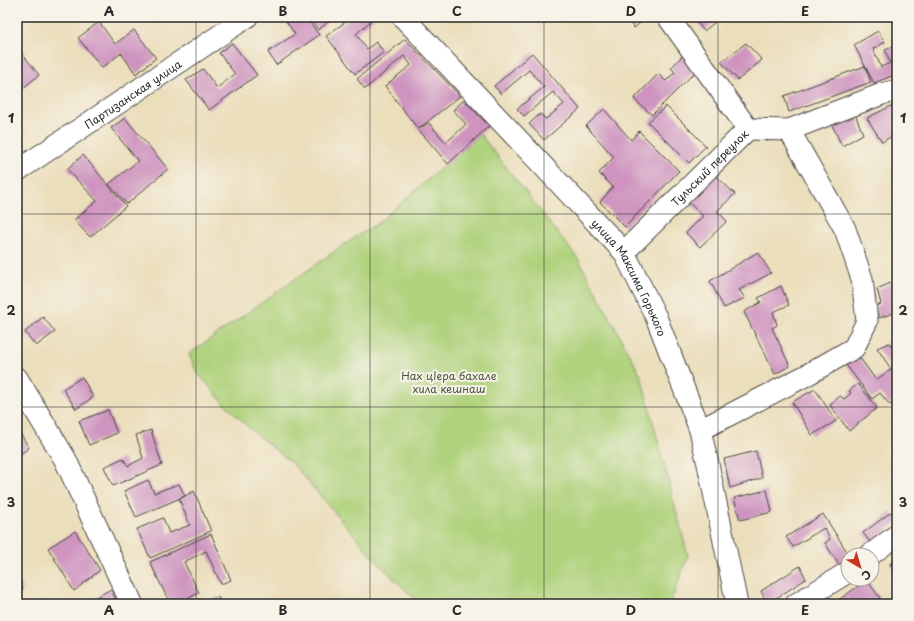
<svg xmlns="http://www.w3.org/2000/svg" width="914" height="621" viewBox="0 0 914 621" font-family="'Playpen Sans',sans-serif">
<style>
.green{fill:#afd27b;stroke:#6d7e53}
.building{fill:#ce94bf}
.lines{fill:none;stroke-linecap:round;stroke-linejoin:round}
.minor-casing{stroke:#484641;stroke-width:23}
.major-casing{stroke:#484641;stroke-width:24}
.minor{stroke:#fff;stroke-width:21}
.major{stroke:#fff;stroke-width:22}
.grid{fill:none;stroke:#2b2b2b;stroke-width:1;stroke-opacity:0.55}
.labels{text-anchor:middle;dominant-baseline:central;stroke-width:4;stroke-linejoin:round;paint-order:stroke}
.street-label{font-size:11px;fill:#2b2b2b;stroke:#f7f3e8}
.park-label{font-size:11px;fill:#4c553f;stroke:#f7f3e8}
.neatline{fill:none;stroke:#2b2b2b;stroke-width:1.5}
.grid-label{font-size:13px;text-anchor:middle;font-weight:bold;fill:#2b2b2b}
</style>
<rect width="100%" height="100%" fill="#f7f3e8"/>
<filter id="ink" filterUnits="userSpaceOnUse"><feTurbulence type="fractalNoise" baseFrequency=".025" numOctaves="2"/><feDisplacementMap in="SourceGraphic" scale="8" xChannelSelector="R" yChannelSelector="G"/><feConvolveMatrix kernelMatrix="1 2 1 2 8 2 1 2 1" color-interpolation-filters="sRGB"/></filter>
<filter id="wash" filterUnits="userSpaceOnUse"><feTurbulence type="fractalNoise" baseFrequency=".012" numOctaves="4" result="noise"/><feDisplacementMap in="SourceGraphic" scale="16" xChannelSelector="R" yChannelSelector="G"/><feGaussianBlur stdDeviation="0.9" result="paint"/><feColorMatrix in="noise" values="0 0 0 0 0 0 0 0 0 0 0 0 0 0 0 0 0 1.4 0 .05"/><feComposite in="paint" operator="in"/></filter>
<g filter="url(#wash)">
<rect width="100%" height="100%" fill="#ebdebb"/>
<path class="green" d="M 480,134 L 579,260 L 641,376 L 688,556 L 670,604 L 420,604 L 380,565 L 293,464 L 250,429 L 221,400 L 196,371 L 189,354 L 345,244 L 378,223 Z"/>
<g id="blocks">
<g class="building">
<path d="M 283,17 L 306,17 L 319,35 L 276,65 L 268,52 L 295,34 Z"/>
<path d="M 309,17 L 334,17 L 318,30 Z"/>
<path d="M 352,17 L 375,17 L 356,34 L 367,49 L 376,42 L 384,52 L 355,74 L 326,36 Z"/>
<path d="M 625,17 L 647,17 L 634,28 Z"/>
<path d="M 693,17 L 721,17 L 704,31 Z"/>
<path d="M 99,22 L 115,44 L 134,30 L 156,58 L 136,74 L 121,53 L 102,68 L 78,38 Z"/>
<path d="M 878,31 L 885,42 L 873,49 L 881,67 L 890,63 L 885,50 L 897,45 L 897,74 L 874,83 L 854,45 Z"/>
<path d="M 405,39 L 460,96 L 418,129 L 429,123 L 446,143 L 466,124 L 453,110 L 464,100 L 489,126 L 448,164 L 418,129 L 385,86 L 411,65 L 404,56 L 365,89 L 357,79 Z"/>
<path d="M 232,43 L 257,75 L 209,110 L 186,80 L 203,69 L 217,88 L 235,74 L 219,53 Z"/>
<path d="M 746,43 L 762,60 L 738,80 L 721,62 Z"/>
<path d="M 17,47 L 39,75 L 17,93 Z"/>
<path d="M 532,53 L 580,109 L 544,140 L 529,124 L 540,114 L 546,119 L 564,104 L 553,92 L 524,116 L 517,109 L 544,87 L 529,70 L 501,94 L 494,86 Z"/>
<path d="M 684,54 L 698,69 L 652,115 L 634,99 L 658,74 L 666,81 L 675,72 L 671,68 Z"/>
<path d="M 865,66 L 871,82 L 789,112 L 784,96 Z"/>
<path d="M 897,103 L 897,133 L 882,142 L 867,118 Z"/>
<path d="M 666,106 L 706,146 L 689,163 L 648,122 Z"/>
<path d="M 604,109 L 631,140 L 639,131 L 679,171 L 625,227 L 600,202 L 613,187 L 599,173 L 614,157 L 586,126 Z"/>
<path d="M 855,114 L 863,134 L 842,146 L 832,125 Z"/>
<path d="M 125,118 L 168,169 L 127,204 L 109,184 L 138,161 L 111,128 Z"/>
<path d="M 83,155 L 126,206 L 90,237 L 74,220 L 97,201 L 67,169 Z"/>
<path d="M 714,174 L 735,194 L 717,211 L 727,221 L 700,247 L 686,233 L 703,216 L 688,202 Z"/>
<path d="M 758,252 L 771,273 L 739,290 L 745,298 L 724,308 L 710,281 Z"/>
<path d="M 897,280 L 897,312 L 879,318 L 875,306 L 881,304 L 877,289 Z"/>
<path d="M 781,286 L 789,305 L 773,312 L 777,325 L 772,328 L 790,366 L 775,374 L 744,312 L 761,302 L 758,298 Z"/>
<path d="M 43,317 L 55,332 L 36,346 L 25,332 Z"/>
<path d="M 889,343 L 897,354 L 897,400 L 890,405 L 880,393 L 872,399 L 843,361 L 860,358 L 876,380 L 891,369 L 877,348 Z"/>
<path d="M 82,377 L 93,397 L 76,409 L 63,389 Z"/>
<path d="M 858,384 L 877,408 L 849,431 L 830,405 L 840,396 L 844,399 L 851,393 L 849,391 Z"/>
<path d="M 815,389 L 836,421 L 812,435 L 792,402 Z"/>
<path d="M 108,410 L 117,433 L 89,445 L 79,421 Z"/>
<path d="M 17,428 L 29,448 L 17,456 Z"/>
<path d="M 151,430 L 162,465 L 113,486 L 104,467 L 123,458 L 128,466 L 143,458 L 136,435 Z"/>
<path d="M 756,451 L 762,478 L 730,488 L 724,459 Z"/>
<path d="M 148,480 L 154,493 L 179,484 L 185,496 L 194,491 L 211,531 L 150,558 L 137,529 L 163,518 L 169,533 L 190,525 L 179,499 L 185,496 L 136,517 L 124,491 Z"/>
<path d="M 767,490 L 772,512 L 740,520 L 734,498 Z"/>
<path d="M 891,512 L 897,520 L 897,522 L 871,543 L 863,533 Z"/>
<path d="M 823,514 L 849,555 L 848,559 L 839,565 L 825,543 L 830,539 L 824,528 L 793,547 L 786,537 Z"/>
<path d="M 75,531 L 100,570 L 74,591 L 48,548 Z"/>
<path d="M 211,534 L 231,580 L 221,584 L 206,551 L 184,562 L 199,593 L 177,604 L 170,604 L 150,562 Z"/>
<path d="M 897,558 L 897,573 L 890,564 Z"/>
<path d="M 800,566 L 806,579 L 767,604 L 761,591 Z"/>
<path d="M 17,576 L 23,589 L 17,592 Z"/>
<path d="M 867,580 L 880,598 L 872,604 L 839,604 L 837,601 Z"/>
<path d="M 111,589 L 117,603 L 115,604 L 84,604 Z"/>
<path d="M 218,597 L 222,604 L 203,604 Z"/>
</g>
</g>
</g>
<g filter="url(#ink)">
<use href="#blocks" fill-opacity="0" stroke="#484641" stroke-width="1"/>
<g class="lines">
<defs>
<g id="minor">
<path id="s1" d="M 403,17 L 624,252 L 656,317 L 700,430 L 708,464 L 737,604"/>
<path d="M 748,129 L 789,130 L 882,94 L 897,90"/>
<path id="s2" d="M 17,171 L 247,17"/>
<path id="s3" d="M 624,252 L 748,129 L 668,17"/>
<path d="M 700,430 L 805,376 L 854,348 L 867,321 L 862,279 L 845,229 L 789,130"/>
<path d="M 870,555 L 897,535"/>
<path d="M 796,604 L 848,572"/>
</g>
<path id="major" d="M 17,379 L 65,459 L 132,604"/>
</defs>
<use href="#minor" class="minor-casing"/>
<use href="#major" class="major-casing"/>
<use href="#minor" class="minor"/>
<use href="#major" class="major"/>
</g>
</g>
<path class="grid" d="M 196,17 L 196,604M 370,17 L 370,604M 544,17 L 544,604M 718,17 L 718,604M 17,214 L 897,214M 17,407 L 897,407"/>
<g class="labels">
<g class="street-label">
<text stroke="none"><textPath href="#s2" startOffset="139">Партизанская улица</textPath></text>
<text stroke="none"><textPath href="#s3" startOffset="120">Тульский переулок</textPath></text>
<text stroke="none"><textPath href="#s1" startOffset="347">улица Максима Горького</textPath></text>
</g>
<g class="park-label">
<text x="449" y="375">Нах цIера бахале<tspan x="449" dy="13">хила кешнаш</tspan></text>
</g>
</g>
<rect width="914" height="621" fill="none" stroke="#f7f3e8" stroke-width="44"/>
<g transform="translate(860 567) rotate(142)"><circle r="19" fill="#f7f3e8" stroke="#a5a39c"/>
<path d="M0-3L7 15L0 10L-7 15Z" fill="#c8321e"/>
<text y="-6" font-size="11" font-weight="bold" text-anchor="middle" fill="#2b2b2b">С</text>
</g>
<rect x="22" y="22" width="870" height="577" class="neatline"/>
<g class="grid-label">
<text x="109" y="16">A</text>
<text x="283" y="16">B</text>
<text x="457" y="16">C</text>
<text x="631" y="16">D</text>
<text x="805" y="16">E</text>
<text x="11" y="123">1</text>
<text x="903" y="123">1</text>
<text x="11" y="315">2</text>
<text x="903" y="315">2</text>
<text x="11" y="507">3</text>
<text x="903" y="507">3</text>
<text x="109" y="615">A</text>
<text x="283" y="615">B</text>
<text x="457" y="615">C</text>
<text x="631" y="615">D</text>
<text x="805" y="615">E</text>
</g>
</svg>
